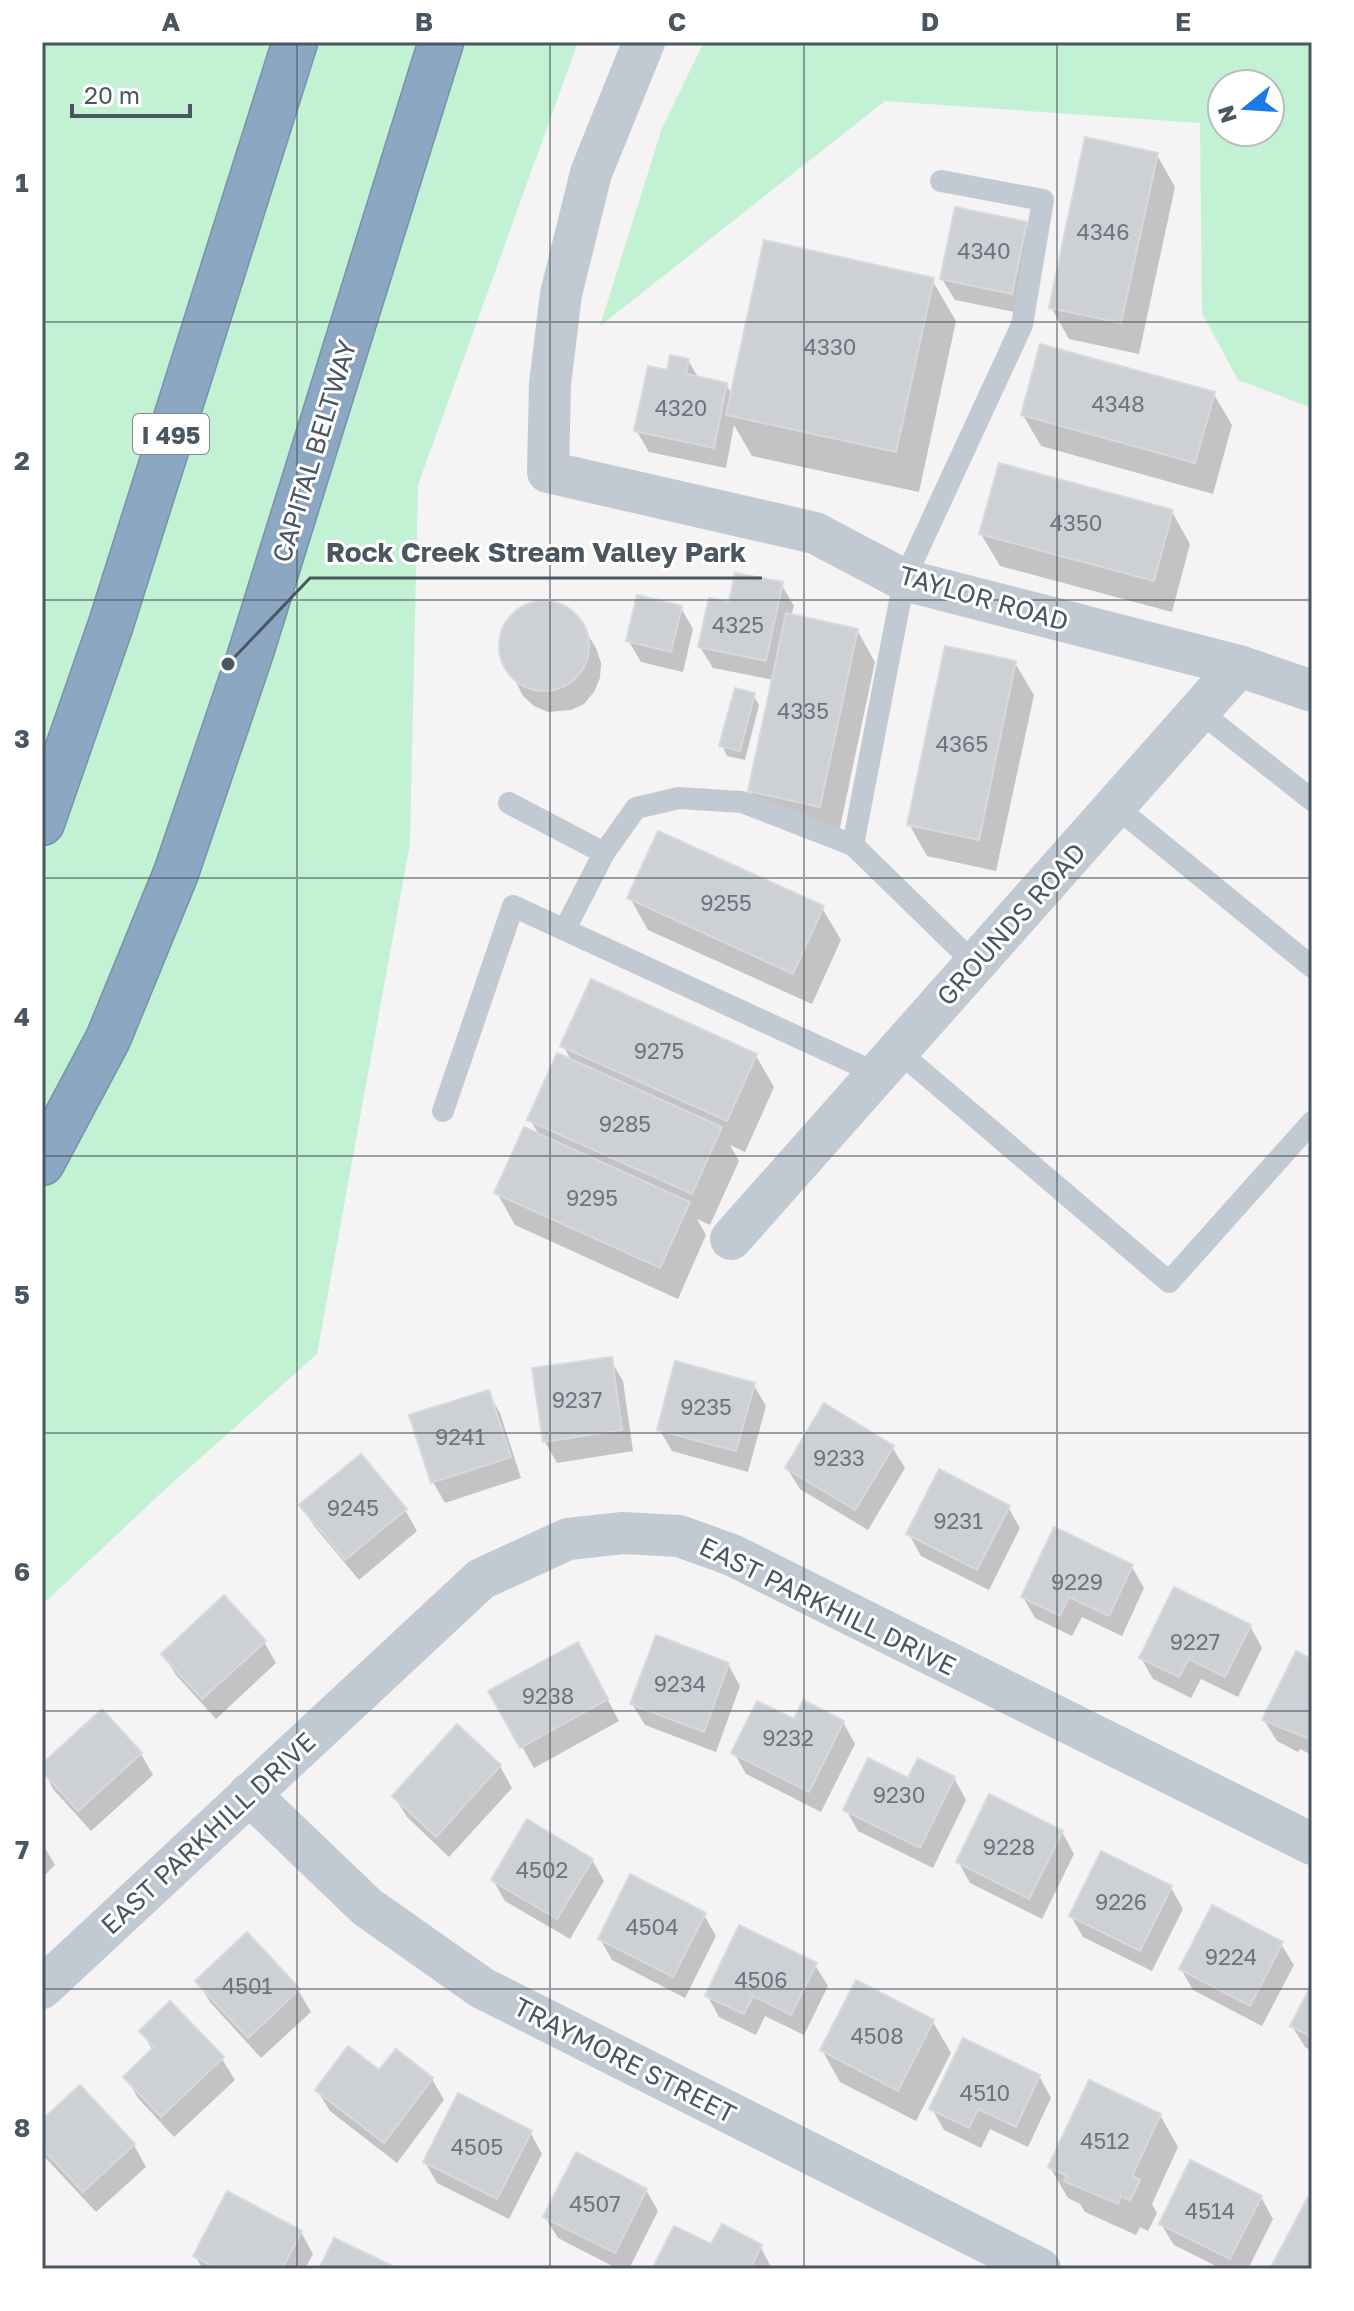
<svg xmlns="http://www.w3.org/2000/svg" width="1354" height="2311" viewBox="0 0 1354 2311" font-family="'Golos Text',sans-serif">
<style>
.green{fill:#c3f1d3;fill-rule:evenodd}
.shadow{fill:#0003}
.building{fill:#cdd0d5;stroke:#d7d9de;stroke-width:2}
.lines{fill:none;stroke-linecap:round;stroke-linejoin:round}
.highway-casing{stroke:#7692ad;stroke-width:47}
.lane{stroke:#c1cad2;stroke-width:22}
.street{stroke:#c1cad2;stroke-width:42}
.highway{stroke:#8ba7c1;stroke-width:44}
.grid{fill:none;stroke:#4a5761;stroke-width:2;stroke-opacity:0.55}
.labels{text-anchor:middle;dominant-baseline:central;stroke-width:6;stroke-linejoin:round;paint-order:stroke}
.number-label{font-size:22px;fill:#6b757e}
.shield{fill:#fff;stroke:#808990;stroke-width:2}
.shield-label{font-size:24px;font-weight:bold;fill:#4a5761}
.street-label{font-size:26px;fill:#4a5761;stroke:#fff}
.leader{fill:none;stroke:#4a5761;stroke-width:3}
.callout-dot{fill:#4a5761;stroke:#fff;stroke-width:3}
.callout-label{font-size:28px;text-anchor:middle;font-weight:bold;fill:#4a5761;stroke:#fff;stroke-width:6;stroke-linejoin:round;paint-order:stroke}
.neatline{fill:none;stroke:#4a5761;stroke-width:3}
.grid-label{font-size:26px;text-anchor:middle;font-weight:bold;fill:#4a5761}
</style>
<rect width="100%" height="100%" fill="#f5f3f3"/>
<g class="green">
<path d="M 42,42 L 578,42 L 418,485 L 410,843 L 317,1354 L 160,1494 L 42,1605 Z"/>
<path d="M 704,42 L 1312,42 L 1312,408 L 1238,380 L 1202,313 L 1200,123 L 885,101 L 600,326 L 662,128 ZM 1222,84 L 1270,84 L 1270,132 L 1222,132 Z"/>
</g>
<g class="shadow">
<path d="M 1157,155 L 1175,187 L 1139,354 L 1069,339 L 1051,307 Z"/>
<path d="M 1026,223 L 1038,245 L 1024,314 L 955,300 L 942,279 Z"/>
<path d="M 932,280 L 956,321 L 919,492 L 752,456 L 734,425 L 726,468 L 649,452 L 636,430 L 688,360 L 699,379 L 726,384 L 732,395 Z"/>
<path d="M 1213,393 L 1232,425 L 1213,494 L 1041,446 L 1023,415 Z"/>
<path d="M 1172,512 L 1190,544 L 1172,612 L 1000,566 L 981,534 Z"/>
<path d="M 781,584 L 794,606 L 791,616 L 857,630 L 875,662 L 838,837 L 768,822 L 750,791 L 774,680 L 713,668 L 700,647 L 731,604 Z"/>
<path d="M 538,603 L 553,603 L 574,613 L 596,648 L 601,663 L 600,678 L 594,692 L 584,704 L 571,710 L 548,712 L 534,706 L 523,696 L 501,652 L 503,630 L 512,617 L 524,608 Z"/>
<path d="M 681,608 L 693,629 L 683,672 L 641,662 L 628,640 Z"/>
<path d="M 1015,663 L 1034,695 L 996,871 L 927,856 L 909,824 Z"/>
<path d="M 753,695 L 759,705 L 745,760 L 727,756 L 722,745 Z"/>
<path d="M 630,898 L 822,908 L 841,940 L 812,1004 L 648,930 Z"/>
<path d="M 563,1045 L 756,1056 L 774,1087 L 745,1152 L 730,1145 L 739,1161 L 710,1225 L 697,1219 L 706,1235 L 678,1299 L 515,1225 L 497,1193 L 539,1135 L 530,1119 L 572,1062 Z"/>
<path d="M 610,1359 L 623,1381 L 633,1451 L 557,1463 L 545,1442 Z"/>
<path d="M 753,1384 L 766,1406 L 748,1472 L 672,1451 L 659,1429 Z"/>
<path d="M 488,1392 L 500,1413 L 521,1478 L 445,1503 L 433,1482 Z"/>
<path d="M 892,1447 L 905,1468 L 868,1530 L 800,1489 L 787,1468 Z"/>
<path d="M 302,1505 L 405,1510 L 417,1531 L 359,1580 L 314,1526 Z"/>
<path d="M 1008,1507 L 1020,1528 L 989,1590 L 921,1556 L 909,1534 Z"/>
<path d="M 1132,1567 L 1144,1588 L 1122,1636 L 1082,1617 L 1072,1636 L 1035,1618 L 1023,1597 Z"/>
<path d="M 1250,1626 L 1262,1648 L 1238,1697 L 1201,1679 L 1191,1698 L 1153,1679 L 1141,1658 Z"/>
<path d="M 264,1642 L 276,1663 L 216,1719 L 176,1675 L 163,1654 Z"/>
<path d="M 1312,1661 L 1312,1755 L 1300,1749 L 1298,1752 L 1277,1741 L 1264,1720 Z"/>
<path d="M 728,1664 L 740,1686 L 716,1752 L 645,1725 L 632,1704 Z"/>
<path d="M 589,1665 L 619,1721 L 534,1768 L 491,1691 Z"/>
<path d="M 102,1712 L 141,1754 L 153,1775 L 91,1831 L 53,1789 L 42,1766 Z"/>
<path d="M 795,1722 L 843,1722 L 855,1744 L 821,1812 L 746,1774 L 734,1753 Z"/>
<path d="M 457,1727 L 500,1766 L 512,1788 L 449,1857 L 407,1817 L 394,1796 Z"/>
<path d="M 954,1778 L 966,1800 L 933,1868 L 858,1831 L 846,1810 L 909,1781 Z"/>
<path d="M 1062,1832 L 1074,1854 L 1042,1919 L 970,1883 L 958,1861 Z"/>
<path d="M 42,1843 L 55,1865 L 42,1878 Z"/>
<path d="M 592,1860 L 604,1881 L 570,1939 L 505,1901 L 493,1880 Z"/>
<path d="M 1171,1888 L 1183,1909 L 1152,1971 L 1083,1937 L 1071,1916 Z"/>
<path d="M 704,1915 L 716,1936 L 685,1998 L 612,1960 L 600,1939 Z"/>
<path d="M 1281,1944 L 1294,1965 L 1262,2026 L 1193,1990 L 1181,1969 Z"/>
<path d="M 815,1965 L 828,1986 L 804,2035 L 765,2016 L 756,2035 L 719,2017 L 707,1995 Z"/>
<path d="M 197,1981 L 298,1990 L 311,2012 L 261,2058 L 210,2002 Z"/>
<path d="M 1312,1988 L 1312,2035 L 1308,2033 L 1308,2037 L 1312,2040 L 1312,2051 L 1305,2047 L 1292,2026 Z"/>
<path d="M 933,2022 L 951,2053 L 916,2121 L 840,2082 L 822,2050 Z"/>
<path d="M 142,2031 L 222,2059 L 235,2080 L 174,2137 L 138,2098 L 126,2077 L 153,2051 Z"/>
<path d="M 380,2073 L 432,2079 L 444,2100 L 397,2163 L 330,2111 L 317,2090 Z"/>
<path d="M 1039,2076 L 1051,2098 L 1028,2147 L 990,2129 L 981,2148 L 944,2130 L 932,2109 Z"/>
<path d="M 80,2088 L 134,2145 L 146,2167 L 96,2212 L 42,2154 L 42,2123 Z"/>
<path d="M 1160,2115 L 1178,2147 L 1152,2204 L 1157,2213 L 1148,2231 L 1140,2227 L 1136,2235 L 1085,2212 L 1080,2204 L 1068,2198 L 1050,2167 Z"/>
<path d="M 530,2132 L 542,2154 L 509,2219 L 437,2183 L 425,2162 Z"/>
<path d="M 646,2190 L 658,2211 L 629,2269 L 618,2269 L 558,2238 L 545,2217 Z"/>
<path d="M 1261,2197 L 1273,2219 L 1248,2269 L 1222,2269 L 1174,2245 L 1161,2224 Z"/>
<path d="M 301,2232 L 313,2254 L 305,2269 L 203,2269 L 195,2256 Z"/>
<path d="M 760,2246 L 772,2269 L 654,2269 Z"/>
</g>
<g class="building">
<path d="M 1085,137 L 1158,153 L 1121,323 L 1049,308 Z"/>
<path d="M 955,207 L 1027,222 L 1012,294 L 940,279 Z"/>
<path d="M 764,240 L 934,278 L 896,452 L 726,415 Z"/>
<path d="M 1040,344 L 1215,392 L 1195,463 L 1021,415 Z"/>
<path d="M 670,355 L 689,359 L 686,374 L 727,383 L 714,448 L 634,431 L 648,366 L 667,370 Z"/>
<path d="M 999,463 L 1173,510 L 1154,581 L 979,534 Z"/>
<path d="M 735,573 L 783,582 L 766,661 L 698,647 L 709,598 L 729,602 Z"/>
<path d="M 637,595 L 682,606 L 671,652 L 626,641 Z"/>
<circle cx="544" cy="646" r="45"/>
<path d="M 786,613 L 858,629 L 820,807 L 748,791 Z"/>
<path d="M 945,646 L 1016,661 L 979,840 L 907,825 Z"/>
<path d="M 735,688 L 755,693 L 740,751 L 719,746 Z"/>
<path d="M 658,831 L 824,906 L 793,974 L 627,898 Z"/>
<path d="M 591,979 L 757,1054 L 727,1121 L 560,1046 Z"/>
<path d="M 557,1053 L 722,1127 L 692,1194 L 527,1120 Z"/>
<path d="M 524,1127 L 690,1202 L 660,1268 L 494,1193 Z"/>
<path d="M 612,1357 L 622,1430 L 543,1442 L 532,1368 Z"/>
<path d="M 675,1361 L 755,1383 L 736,1451 L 657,1430 Z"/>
<path d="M 489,1390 L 511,1457 L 431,1483 L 409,1415 Z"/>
<path d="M 824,1403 L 894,1446 L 855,1510 L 785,1468 Z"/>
<path d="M 361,1454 L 407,1509 L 345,1560 L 299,1505 Z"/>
<path d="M 939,1469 L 1010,1506 L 977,1570 L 906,1534 Z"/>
<path d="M 1054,1527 L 1133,1565 L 1109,1616 L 1069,1597 L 1060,1616 L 1021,1597 Z"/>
<path d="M 1174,1587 L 1251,1625 L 1225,1677 L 1189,1659 L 1179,1677 L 1139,1658 Z"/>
<path d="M 224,1595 L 266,1641 L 202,1699 L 161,1654 Z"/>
<path d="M 656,1635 L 729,1663 L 704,1732 L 630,1704 Z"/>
<path d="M 578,1642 L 608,1699 L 520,1748 L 488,1691 Z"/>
<path d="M 1296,1651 L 1312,1659 L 1312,1740 L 1262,1720 Z"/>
<path d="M 803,1700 L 844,1721 L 809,1792 L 731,1753 L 757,1701 L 794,1719 Z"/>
<path d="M 102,1709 L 142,1753 L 78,1811 L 42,1771 L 42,1764 Z"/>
<path d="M 457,1724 L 501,1765 L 436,1837 L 392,1796 Z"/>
<path d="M 868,1758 L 908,1778 L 918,1758 L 955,1777 L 920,1848 L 843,1810 Z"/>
<path d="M 989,1794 L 1063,1831 L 1029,1899 L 956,1862 Z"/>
<path d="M 527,1819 L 593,1859 L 557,1919 L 491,1880 Z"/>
<path d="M 1101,1851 L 1172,1886 L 1140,1951 L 1069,1916 Z"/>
<path d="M 630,1874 L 706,1913 L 673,1977 L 598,1939 Z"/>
<path d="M 1212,1905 L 1283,1942 L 1250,2006 L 1179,1969 Z"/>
<path d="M 739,1925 L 817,1963 L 791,2015 L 753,1996 L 744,2014 L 705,1996 Z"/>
<path d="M 247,1932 L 300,1989 L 248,2038 L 195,1981 Z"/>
<path d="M 856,1980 L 934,2020 L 898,2091 L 820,2050 Z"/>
<path d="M 1312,1984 L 1312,2037 L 1290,2026 Z"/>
<path d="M 170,2001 L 224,2057 L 161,2117 L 123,2077 L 154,2047 L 139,2031 Z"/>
<path d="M 963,2038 L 1040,2075 L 1016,2127 L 978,2109 L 969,2128 L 929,2109 Z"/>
<path d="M 348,2046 L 379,2070 L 396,2049 L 433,2078 L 384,2143 L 315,2090 Z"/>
<path d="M 1089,2080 L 1161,2114 L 1132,2176 L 1140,2180 L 1130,2201 L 1121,2196 L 1118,2204 L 1064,2181 L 1067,2176 L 1048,2167 Z"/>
<path d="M 80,2085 L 135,2144 L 83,2192 L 42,2148 L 42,2120 Z"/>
<path d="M 458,2093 L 532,2131 L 497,2199 L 423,2162 Z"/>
<path d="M 576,2152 L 647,2189 L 615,2253 L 543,2217 Z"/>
<path d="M 1190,2160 L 1262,2196 L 1230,2259 L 1159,2224 Z"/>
<path d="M 227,2191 L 302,2231 L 282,2269 L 218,2269 L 193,2256 Z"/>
<path d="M 1308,2197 L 1312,2200 L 1312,2269 L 1270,2269 Z"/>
<path d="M 722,2224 L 762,2245 L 750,2269 L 652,2269 L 674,2226 L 711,2244 Z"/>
<path d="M 334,2238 L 399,2269 L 319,2269 Z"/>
</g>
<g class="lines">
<defs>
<g id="highway">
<path d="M 42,823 L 111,624 L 295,42"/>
<path d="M 42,1163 L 108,1039 L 176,873 L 251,652 L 441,42"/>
</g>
</defs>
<use href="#highway" class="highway-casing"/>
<g class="lane">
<path d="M 941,181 L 1043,200 L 1022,325 L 904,580 L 853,845 L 975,964"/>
<path d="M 1199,711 L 1312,800"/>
<path d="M 509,803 L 604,853 L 565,929"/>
<path d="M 1115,806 L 1312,967"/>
<path d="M 604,853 L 636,808 L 679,798 L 742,802 L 853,845"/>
<path d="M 898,1051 L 1169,1282 L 1312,1122"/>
<path d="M 443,1111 L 513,906 L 878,1074"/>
</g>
<g class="street">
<path d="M 644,42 L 591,173 L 561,294 L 550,384 L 548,472 L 815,533 L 904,580 L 1239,666 L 1312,691"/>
<path d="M 731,1239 L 1239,666"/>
<path d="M 249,1794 L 367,1907 L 482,1988 L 1040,2269"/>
<path d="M 42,1988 L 481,1579 L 568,1539 L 623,1533 L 679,1536 L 732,1555 L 1312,1844"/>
</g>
<use href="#highway" class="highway"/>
</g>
<path class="grid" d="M 297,42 L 297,2269M 550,42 L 550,2269M 804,42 L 804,2269M 1057,42 L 1057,2269M 42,322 L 1312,322M 42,600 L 1312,600M 42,878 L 1312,878M 42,1156 L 1312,1156M 42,1433 L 1312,1433M 42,1711 L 1312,1711M 42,1989 L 1312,1989"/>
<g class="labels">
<g class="number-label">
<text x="1103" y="231">4346</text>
<text x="984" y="250">4340</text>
<text x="830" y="346">4330</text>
<text x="1118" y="403">4348</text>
<text x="681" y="407">4320</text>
<text x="1076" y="522">4350</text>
<text x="738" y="624">4325</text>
<text x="803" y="710">4335</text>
<text x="962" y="743">4365</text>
<text x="726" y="902">9255</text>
<text x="659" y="1050">9275</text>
<text x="625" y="1123">9285</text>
<text x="592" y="1197">9295</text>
<text x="577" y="1399">9237</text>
<text x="706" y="1406">9235</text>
<text x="460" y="1436">9241</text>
<text x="839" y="1457">9233</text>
<text x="353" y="1507">9245</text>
<text x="958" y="1520">9231</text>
<text x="1077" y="1581">9229</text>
<text x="1195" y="1641">9227</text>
<text x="680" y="1683">9234</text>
<text x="548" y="1695">9238</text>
<text x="788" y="1737">9232</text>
<text x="899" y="1794">9230</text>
<text x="1009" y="1846">9228</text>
<text x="542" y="1869">4502</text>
<text x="1121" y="1901">9226</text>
<text x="652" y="1926">4504</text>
<text x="1231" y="1956">9224</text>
<text x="761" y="1979">4506</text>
<text x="247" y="1985">4501</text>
<text x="877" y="2035">4508</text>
<text x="985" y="2092">4510</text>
<text x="1105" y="2140">4512</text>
<text x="477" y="2146">4505</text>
<text x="595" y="2203">4507</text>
<text x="1210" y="2210">4514</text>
</g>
<rect class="shield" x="133" y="414" width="76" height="40" rx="6"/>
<g class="shield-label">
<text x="171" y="434">I 495</text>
</g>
<g class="street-label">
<text transform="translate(314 451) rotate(-73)">CAPITAL BELTWAY</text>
<text transform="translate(984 598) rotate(16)">TAYLOR ROAD</text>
<text transform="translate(1011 924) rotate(-48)">GROUNDS ROAD</text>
<text transform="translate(828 1606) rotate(26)">EAST PARKHILL DRIVE</text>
<text transform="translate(208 1833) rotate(-43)">EAST PARKHILL DRIVE</text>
<text transform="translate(625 2060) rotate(27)">TRAYMORE STREET</text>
</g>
</g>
<path class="leader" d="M228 664L310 578H762"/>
<circle class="callout-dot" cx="228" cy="664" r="8"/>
<g class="callout-label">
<text x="536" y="562">Rock Creek Stream Valley Park</text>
</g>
<rect width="1354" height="2311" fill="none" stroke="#ffffff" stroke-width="88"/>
<g transform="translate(1246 108) rotate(252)"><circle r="38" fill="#ffffff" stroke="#b7bcc0" stroke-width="2"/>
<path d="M0-6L14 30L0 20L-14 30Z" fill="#1a7ae8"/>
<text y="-12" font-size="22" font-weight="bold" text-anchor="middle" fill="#4a5761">N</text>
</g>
<path d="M72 104v12h118v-12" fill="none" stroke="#4a5761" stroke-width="4"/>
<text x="84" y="104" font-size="24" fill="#4a5761" stroke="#ffffff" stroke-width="6" paint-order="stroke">20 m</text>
<rect x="44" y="44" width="1266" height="2223" class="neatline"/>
<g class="grid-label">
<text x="171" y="31">A</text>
<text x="424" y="31">B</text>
<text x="677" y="31">C</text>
<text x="930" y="31">D</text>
<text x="1183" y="31">E</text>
<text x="22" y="192">1</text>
<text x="22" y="470">2</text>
<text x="22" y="748">3</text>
<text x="22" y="1026">4</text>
<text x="22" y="1304">5</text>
<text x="22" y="1581">6</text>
<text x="22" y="1859">7</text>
<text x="22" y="2137">8</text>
</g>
</svg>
